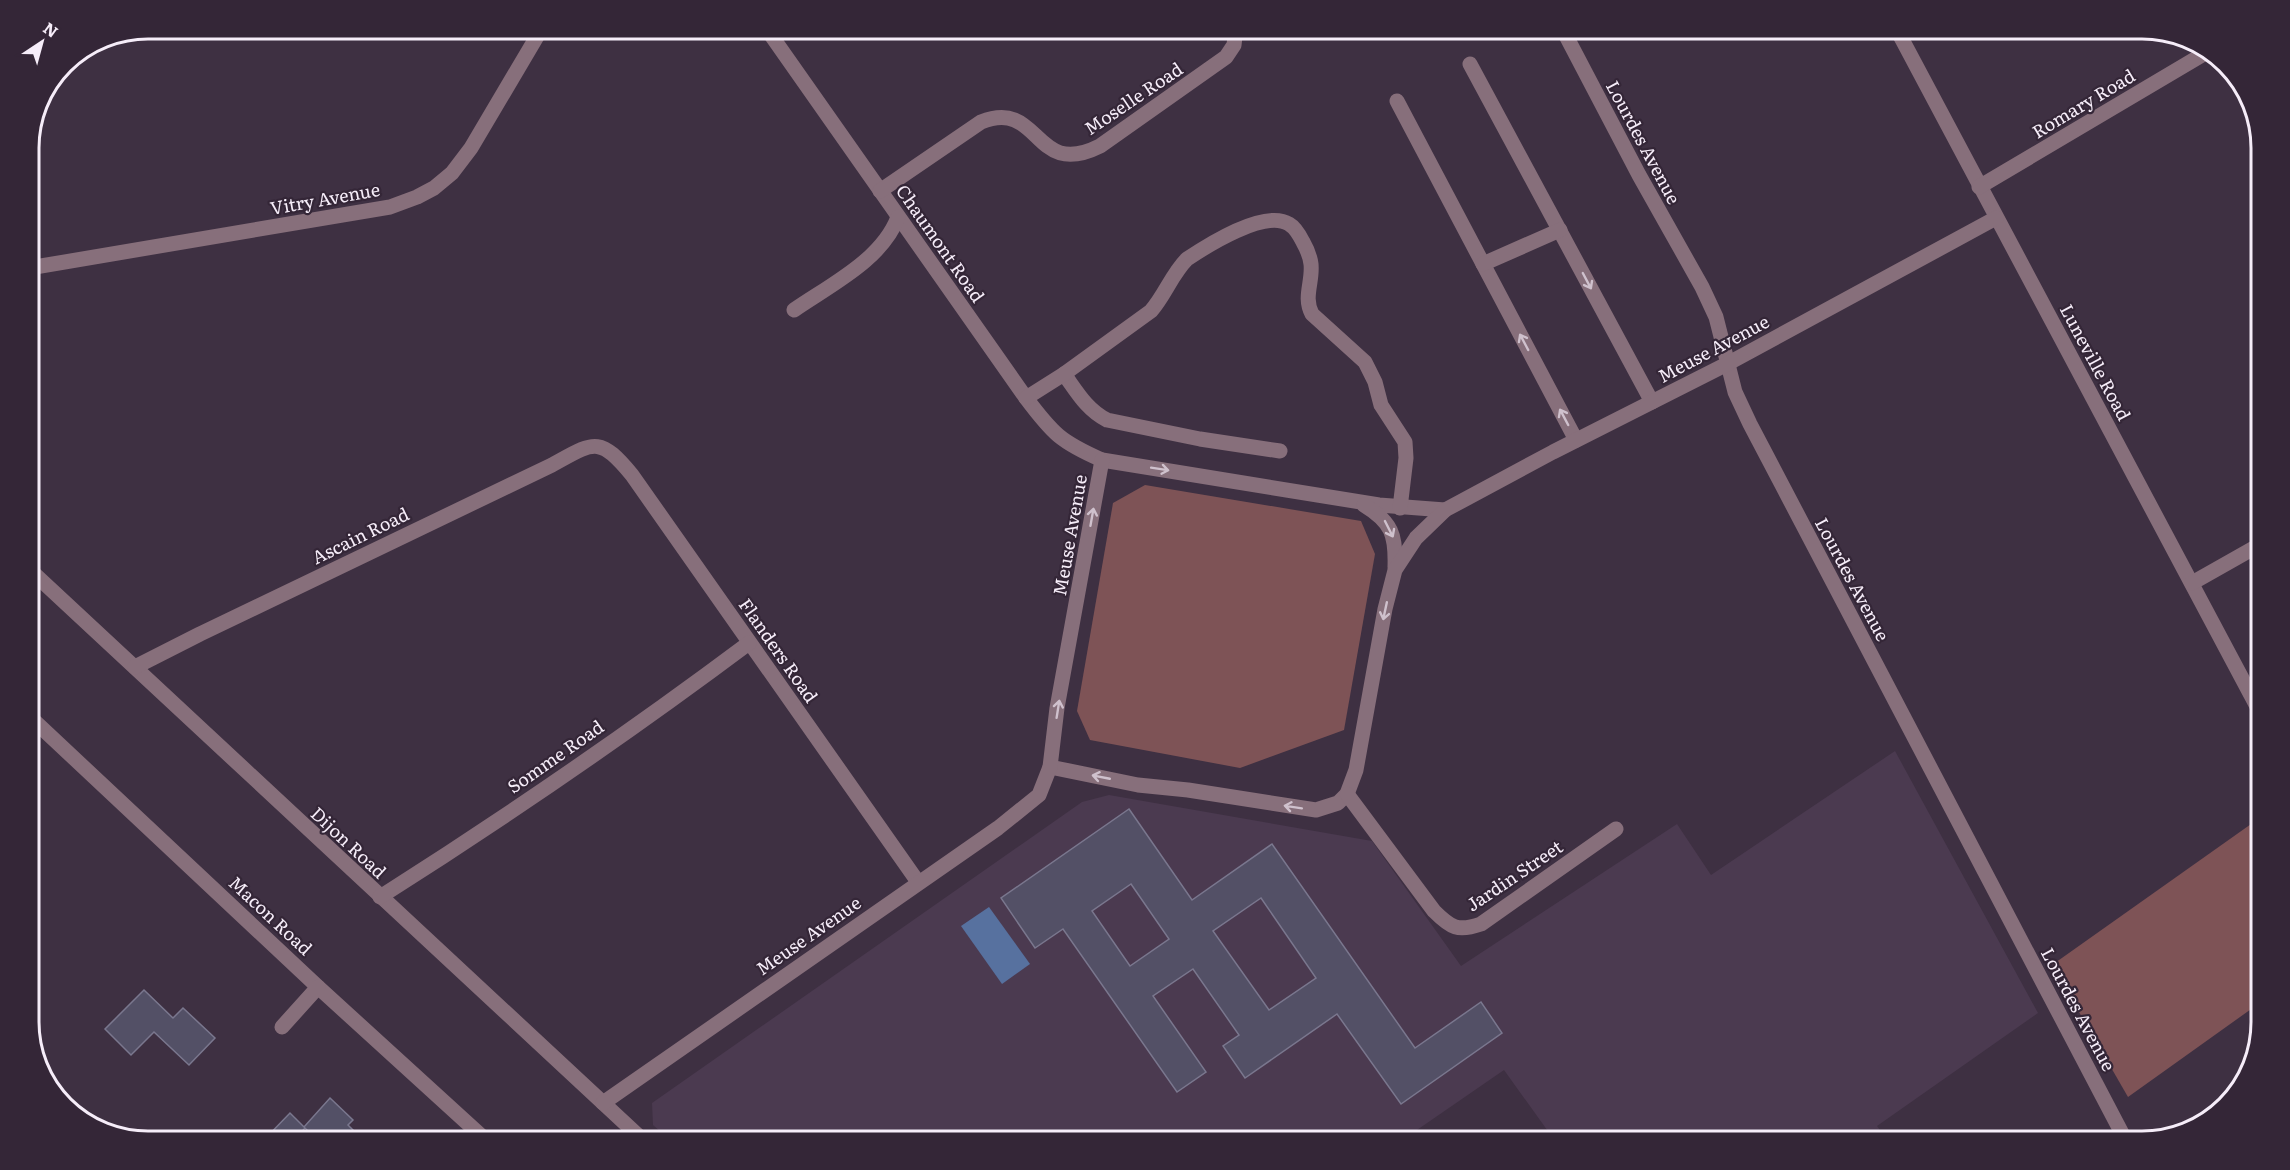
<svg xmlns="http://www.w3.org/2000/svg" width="2290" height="1170" viewBox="0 0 2290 1170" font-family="Literata,serif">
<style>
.built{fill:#4b3a50}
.green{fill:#7e5356}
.water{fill:#57719f}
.building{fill:#535066;stroke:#7a778e;stroke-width:1.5;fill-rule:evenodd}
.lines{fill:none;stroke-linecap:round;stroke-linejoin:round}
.minor{stroke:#876f7b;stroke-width:15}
.oneway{stroke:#cfc1cd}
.labels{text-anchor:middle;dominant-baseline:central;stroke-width:4.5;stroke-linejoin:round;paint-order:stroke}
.street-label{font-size:18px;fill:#f6edf9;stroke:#342637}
.rim{fill:none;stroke:#f6edf9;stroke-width:3}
</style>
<rect width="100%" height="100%" fill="#3e3042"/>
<path class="built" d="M 1895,751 L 2038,1013 L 1877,1126 L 1888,1141 L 1555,1141 L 1504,1070 L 1401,1141 L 671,1141 L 653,1125 L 652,1103 L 1082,802 L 1109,795 L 1372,841 L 1461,966 L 1677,824 L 1711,875 Z"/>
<g class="green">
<path d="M 1145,485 L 1361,521 L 1375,554 L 1344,730 L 1240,768 L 1090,740 L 1077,711 L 1113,503 Z"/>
<path d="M 2261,817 L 2261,1002 L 2128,1097 L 2052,965 Z"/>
</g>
<path class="water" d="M 989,907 L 1030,964 L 1002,984 L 961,926 Z"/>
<g class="building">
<path d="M 1129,809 L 1192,900 L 1272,844 L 1415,1048 L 1481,1002 L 1502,1033 L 1401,1104 L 1337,1014 L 1245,1078 L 1223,1046 L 1239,1035 L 1193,969 L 1153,996 L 1206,1072 L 1177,1092 L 1063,929 L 1035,948 L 1001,898 ZM 1131,884 L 1169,939 L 1130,966 L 1092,911 ZM 1261,898 L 1316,978 L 1269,1010 L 1213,931 Z"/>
<path d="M 144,990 L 173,1018 L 183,1008 L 215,1038 L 189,1065 L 154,1032 L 131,1055 L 105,1029 Z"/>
<path d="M 330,1098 L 353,1120 L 348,1125 L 365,1142 L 319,1142 L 305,1128 L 292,1142 L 262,1142 L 290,1113 L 304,1127 Z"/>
</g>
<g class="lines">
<g class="minor">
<path d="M 766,28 L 1026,398 C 1053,434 1061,442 1102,460 L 1379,505 L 1445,510"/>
<path d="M 1562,28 L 1639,175 L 1702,287 L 1716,317 L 1735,392 L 1750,424 L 2126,1141"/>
<path d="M 1896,28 L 2261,714"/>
<path d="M 1470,64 L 1652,402"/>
<path d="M 1397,101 L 1576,440"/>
<path d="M 1979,187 L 2207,52"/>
<path d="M 880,191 L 981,122 C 1042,98 1032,180 1100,146 L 1226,57 L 1234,45 L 1236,28"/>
<path d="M 1483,264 L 1560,230"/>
<path d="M 29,268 L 390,207 L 417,197 L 434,188 L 452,173 L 471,148 L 542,28"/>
<path d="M 794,310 C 830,285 882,260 898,217"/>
<path d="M 1064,374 C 1077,392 1087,410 1107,420 L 1200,439 L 1280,451"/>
<path d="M 1026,398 L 1064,374 L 1151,311 C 1165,295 1172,274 1187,259 C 1208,245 1265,209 1289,224 C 1296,228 1300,236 1303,242 C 1307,249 1310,256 1311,264 C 1313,282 1303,297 1312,314 L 1365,362 L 1375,382 L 1381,405 L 1405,442 L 1406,458 L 1400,508"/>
<path d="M 1364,505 C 1392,522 1396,535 1395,567"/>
<path d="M 29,569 L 644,1141"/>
<path d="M 2192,583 L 2261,544"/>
<path d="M 135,667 L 200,634 L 552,465 C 594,442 599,435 632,475 L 918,882"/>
<path d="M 29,716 L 318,987 L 487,1141"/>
<path d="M 1050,767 L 1138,785 L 1188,790 L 1316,810 L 1338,803 L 1347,794 L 1356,770 L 1385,609 L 1395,570 L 1416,538 L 1445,510 L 1553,452 L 1727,364 L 1996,218"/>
<path d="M 1347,794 L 1434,911 C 1451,928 1458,932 1481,924 L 1616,829"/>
<path d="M 380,897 C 506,817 630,732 749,643"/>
<path d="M 282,1027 L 318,987"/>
<path d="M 603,1103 L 998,828 L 1039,795 L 1050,767 L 1057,708 L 1102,460"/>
<path d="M 1992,1141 L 2002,1139 L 2012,1141"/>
</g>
</g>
<defs><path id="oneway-shaft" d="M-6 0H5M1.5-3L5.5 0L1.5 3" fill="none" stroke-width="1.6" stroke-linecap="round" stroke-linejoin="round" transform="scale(1.5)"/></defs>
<g class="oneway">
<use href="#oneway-shaft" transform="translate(1587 281) rotate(62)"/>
<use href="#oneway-shaft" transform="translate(1524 342) rotate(-118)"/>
<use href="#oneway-shaft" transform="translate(1564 417) rotate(-118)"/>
<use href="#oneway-shaft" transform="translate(1160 469) rotate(9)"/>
<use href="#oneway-shaft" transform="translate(1092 517) rotate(-80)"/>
<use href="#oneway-shaft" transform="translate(1389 529) rotate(63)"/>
<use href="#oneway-shaft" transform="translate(1385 611) rotate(102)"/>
<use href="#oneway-shaft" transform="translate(1058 709) rotate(-81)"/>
<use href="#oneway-shaft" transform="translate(1101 777) rotate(-169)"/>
<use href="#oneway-shaft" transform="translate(1293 807) rotate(-171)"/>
</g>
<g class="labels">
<g class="street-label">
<text transform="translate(1133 98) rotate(-34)">Moselle Road</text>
<text transform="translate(2083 103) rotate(-31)">Romary Road</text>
<text transform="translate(1644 142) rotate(62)">Lourdes Avenue</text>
<text transform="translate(325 198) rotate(-10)">Vitry Avenue</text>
<text transform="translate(941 243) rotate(55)">Chaumont Road</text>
<text transform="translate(1713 348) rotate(-28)">Meuse Avenue</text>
<text transform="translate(2096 362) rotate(62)">Luneville Road</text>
<text transform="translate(360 535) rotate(-26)">Ascain Road</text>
<text transform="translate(1069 535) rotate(-80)">Meuse Avenue</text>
<text transform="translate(1853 579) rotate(62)">Lourdes Avenue</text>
<text transform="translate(779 650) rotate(55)">Flanders Road</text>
<text transform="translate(555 756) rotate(-35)">Somme Road</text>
<text transform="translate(349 842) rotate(43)">Dijon Road</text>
<text transform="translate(1514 875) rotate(-34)">Jardin Street</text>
<text transform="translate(271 915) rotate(43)">Macon Road</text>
<text transform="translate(808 935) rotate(-35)">Meuse Avenue</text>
<text transform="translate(2079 1009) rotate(62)">Lourdes Avenue</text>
</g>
</g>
<path d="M0 0H2290V1170H0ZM148 39H2142A109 109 0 0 1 2251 148V1022A109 109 0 0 1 2142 1131H148A109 109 0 0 1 39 1022V148A109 109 0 0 1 148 39Z" fill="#342637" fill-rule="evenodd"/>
<path class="rim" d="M148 39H2142A109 109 0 0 1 2251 148V1022A109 109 0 0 1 2142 1131H148A109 109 0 0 1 39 1022V148A109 109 0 0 1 148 39Z"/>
<g transform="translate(42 42) rotate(36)" stroke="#342637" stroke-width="4.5" paint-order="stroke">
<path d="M0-4.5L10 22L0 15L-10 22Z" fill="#f6edf9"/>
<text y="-9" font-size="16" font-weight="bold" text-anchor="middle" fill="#f6edf9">N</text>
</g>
</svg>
